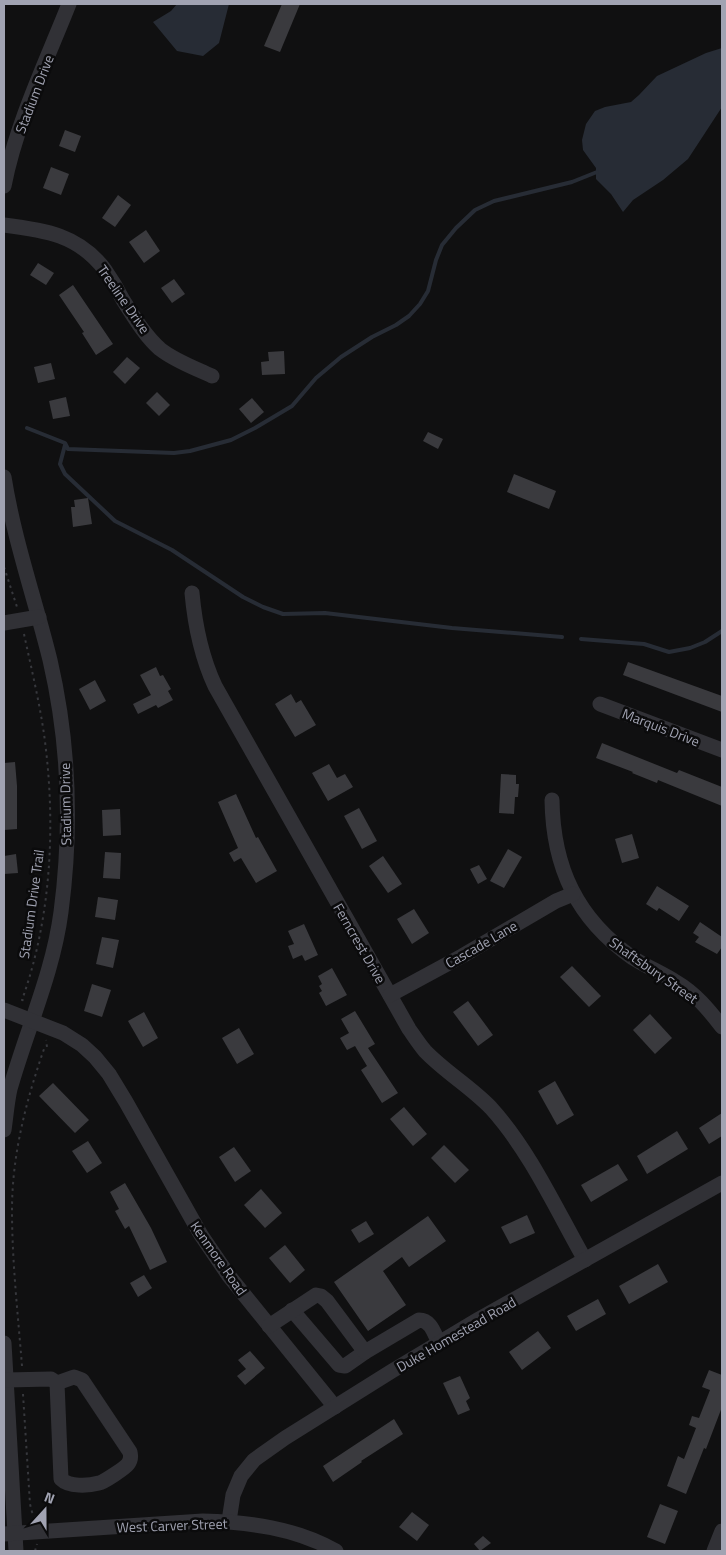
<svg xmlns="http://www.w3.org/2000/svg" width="726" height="1555" viewBox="0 0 726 1555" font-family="'Titillium Web',sans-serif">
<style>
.water{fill:#272c35}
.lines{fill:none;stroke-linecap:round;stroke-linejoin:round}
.stream{stroke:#272c35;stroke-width:4}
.building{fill:#3a3a3e}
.path{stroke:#37383d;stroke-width:2;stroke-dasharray:2.5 4;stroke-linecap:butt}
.minor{stroke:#313136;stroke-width:15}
.labels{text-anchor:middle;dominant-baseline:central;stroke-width:5;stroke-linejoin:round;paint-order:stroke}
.street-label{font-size:14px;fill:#a1a3b2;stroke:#0b0b0c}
</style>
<rect width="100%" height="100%" fill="#101011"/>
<g class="water">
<path d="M 177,4 L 229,4 L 219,43 L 203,56 L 177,51 L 153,22 L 171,11 Z"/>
<path d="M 722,48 L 722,107 L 688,159 L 663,180 L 633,200 L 623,212 L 611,194 L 596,179 L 596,168 L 583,150 L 582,140 L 586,124 L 595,111 L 605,107 L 631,102 L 639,95 L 657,76 L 706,53 Z"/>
</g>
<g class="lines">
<g class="stream">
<path d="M 27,428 L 65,443 L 68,449 L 174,453 L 190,451 L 231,440 L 255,428 L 292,406 L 316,378 L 341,357 L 372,337 L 396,325 L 409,316 L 420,304 L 428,291 L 436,260 L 442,245 L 456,228 L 475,210 L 494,201 L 572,182 L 597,172"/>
<path d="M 65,445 L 60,464 L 65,474 L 115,521 L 172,550 L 243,597 L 263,607 L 283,614 L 325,613 L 452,628 L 562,637"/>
<path d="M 581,639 L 644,644 L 669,652 L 690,648 L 705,642 L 722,631"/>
</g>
</g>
<g class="building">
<path d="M 282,4 L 300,4 L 280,52 L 264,46 Z"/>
<path d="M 65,130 L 81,136 L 75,152 L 59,146 Z"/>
<path d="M 51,167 L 69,174 L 61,195 L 43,188 Z"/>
<path d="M 118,195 L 131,205 L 115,227 L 102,218 Z"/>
<path d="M 146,230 L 160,251 L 144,263 L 129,242 Z"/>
<path d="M 38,263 L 54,273 L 46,285 L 30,275 Z"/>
<path d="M 174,279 L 185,294 L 172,303 L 161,288 Z"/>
<path d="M 73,285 L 113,344 L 96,355 L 82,333 L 84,332 L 59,295 Z"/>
<path d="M 284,351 L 285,374 L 262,375 L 261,362 L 269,361 L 268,352 Z"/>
<path d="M 127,357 L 140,368 L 125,384 L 113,372 Z"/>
<path d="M 51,363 L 55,379 L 38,383 L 34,367 Z"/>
<path d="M 157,392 L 170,405 L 159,416 L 146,403 Z"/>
<path d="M 66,397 L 70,416 L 53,419 L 49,401 Z"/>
<path d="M 252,398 L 264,412 L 251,423 L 239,409 Z"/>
<path d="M 428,432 L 443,439 L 438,449 L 423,441 Z"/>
<path d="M 514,474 L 556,491 L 549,509 L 507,492 Z"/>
<path d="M 88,498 L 92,524 L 73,527 L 71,507 L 75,507 L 74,500 Z"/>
<path d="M 628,662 L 722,696 L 722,712 L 623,675 Z"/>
<path d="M 156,667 L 160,676 L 163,675 L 171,689 L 168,691 L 173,700 L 158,708 L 156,705 L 138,714 L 133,704 L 151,695 L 140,675 Z"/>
<path d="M 95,680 L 106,701 L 90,710 L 79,689 Z"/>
<path d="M 291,694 L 296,703 L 301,700 L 316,725 L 295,737 L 275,704 Z"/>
<path d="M 602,743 L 677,773 L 679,770 L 722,787 L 722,806 L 658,780 L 657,783 L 632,773 L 633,772 L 596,758 Z"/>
<path d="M 15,762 L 17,786 L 17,829 L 4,830 L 4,763 Z"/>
<path d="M 329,764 L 337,778 L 345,774 L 353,787 L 328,801 L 312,773 Z"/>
<path d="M 501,774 L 516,775 L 516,784 L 519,784 L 518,797 L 515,797 L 514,814 L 499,813 Z"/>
<path d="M 236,794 L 256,838 L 258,837 L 277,871 L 256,883 L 241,858 L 234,862 L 229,853 L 238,848 L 218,802 Z"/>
<path d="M 359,808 L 377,841 L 362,849 L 344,816 Z"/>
<path d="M 120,809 L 121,835 L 103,836 L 102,810 Z"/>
<path d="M 632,834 L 639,858 L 622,863 L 615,839 Z"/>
<path d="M 508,849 L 522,857 L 504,888 L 490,881 Z"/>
<path d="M 105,852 L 121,853 L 120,879 L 103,878 Z"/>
<path d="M 16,854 L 18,873 L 4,874 L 4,856 Z"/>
<path d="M 383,856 L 402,884 L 388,893 L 369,866 Z"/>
<path d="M 479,865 L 487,879 L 478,884 L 470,869 Z"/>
<path d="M 657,886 L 689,906 L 679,921 L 659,908 L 657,911 L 646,904 Z"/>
<path d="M 98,897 L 118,900 L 115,920 L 95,917 Z"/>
<path d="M 414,909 L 429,933 L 412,944 L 397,919 Z"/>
<path d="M 700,922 L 722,937 L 722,947 L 717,954 L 695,942 L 699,937 L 693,933 Z"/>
<path d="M 304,924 L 318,955 L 305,961 L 302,955 L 293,959 L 288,946 L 294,944 L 288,931 Z"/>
<path d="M 102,937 L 119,940 L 113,968 L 96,964 Z"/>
<path d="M 572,966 L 601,996 L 589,1007 L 560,977 Z"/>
<path d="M 332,968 L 347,995 L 326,1006 L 319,993 L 322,991 L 319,986 L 322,984 L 318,976 Z"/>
<path d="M 92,984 L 111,990 L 102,1017 L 84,1011 Z"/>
<path d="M 468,1001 L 493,1035 L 478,1046 L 453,1012 Z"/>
<path d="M 355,1011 L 375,1044 L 368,1048 L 398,1093 L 382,1103 L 361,1070 L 367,1066 L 355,1046 L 347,1050 L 340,1038 L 349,1033 L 341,1019 Z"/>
<path d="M 144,1012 L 158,1038 L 143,1047 L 128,1021 Z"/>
<path d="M 650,1014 L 672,1038 L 655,1054 L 633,1030 Z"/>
<path d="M 239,1028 L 254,1054 L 237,1064 L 222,1038 Z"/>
<path d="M 555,1081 L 574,1115 L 557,1125 L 538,1091 Z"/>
<path d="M 53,1083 L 89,1120 L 75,1133 L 39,1096 Z"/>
<path d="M 404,1107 L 427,1134 L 413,1146 L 390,1119 Z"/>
<path d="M 722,1113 L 722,1136 L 709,1144 L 699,1128 Z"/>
<path d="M 677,1131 L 688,1149 L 647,1174 L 637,1156 Z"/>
<path d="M 88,1141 L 102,1163 L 87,1173 L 72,1151 Z"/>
<path d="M 444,1145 L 469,1170 L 455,1183 L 431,1158 Z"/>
<path d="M 234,1147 L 251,1171 L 235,1182 L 219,1157 Z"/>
<path d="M 618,1164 L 628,1180 L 591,1202 L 581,1185 Z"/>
<path d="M 125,1183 L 151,1228 L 167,1262 L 150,1270 L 129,1226 L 125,1229 L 115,1211 L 119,1209 L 110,1192 Z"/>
<path d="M 261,1189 L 282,1213 L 265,1228 L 244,1205 Z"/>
<path d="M 527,1215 L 535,1233 L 510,1244 L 501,1227 Z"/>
<path d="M 428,1216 L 446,1241 L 409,1267 L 402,1257 L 383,1271 L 406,1305 L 368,1331 L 334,1282 Z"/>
<path d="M 366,1221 L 374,1234 L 359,1243 L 351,1230 Z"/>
<path d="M 285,1245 L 305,1270 L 290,1283 L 269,1258 Z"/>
<path d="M 658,1264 L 668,1282 L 629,1304 L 619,1286 Z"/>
<path d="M 144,1275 L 152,1288 L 138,1297 L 130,1283 Z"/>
<path d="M 598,1299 L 606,1314 L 576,1331 L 567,1316 Z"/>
<path d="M 538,1331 L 551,1348 L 522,1370 L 509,1352 Z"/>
<path d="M 250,1351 L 265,1368 L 245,1385 L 237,1376 L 246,1369 L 238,1360 Z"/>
<path d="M 709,1370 L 722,1375 L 722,1407 L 706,1449 L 704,1448 L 686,1494 L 667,1486 L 678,1456 L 684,1459 L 696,1428 L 689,1425 L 692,1416 L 699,1418 L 710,1390 L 702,1387 Z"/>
<path d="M 460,1376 L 470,1398 L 466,1401 L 470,1410 L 458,1415 L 443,1383 Z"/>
<path d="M 394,1419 L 403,1434 L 361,1461 L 362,1462 L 333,1482 L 323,1466 Z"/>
<path d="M 660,1504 L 678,1511 L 665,1544 L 647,1537 Z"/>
<path d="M 412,1512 L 429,1525 L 417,1541 L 399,1527 Z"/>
<path d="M 483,1536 L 491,1543 L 480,1551 L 474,1544 Z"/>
</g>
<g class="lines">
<g class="path">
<path d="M 4,567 L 17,607"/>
<path d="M 24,634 C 31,667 39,700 44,734 C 56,821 52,916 22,1000 L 26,1001"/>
<path d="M 22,1366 C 18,1315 12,1262 12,1210 C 12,1155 26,1101 44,1049 L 47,1047 L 46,1040"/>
<path d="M 23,1394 L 30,1504 L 32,1512 L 36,1517 L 36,1519"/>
<path d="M 35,1551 L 37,1544"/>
</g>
<g class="minor">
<path d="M 4,186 C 16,124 46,62 69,4"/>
<path d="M 4,225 C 45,230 79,235 105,270 C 112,280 118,290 123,300 C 134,317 145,336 160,349 C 175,361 195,368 212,376"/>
<path d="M 4,477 C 14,540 35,599 50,660 C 69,742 72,828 61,912 C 53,973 27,1029 10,1089 C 7,1102 6,1117 4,1130"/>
<path d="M 192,593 C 195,626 201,656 215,686 L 409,1029 C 414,1036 419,1044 425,1051 C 445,1072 471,1087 491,1108 C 530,1151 556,1209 585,1260"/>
<path d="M 4,623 L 39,617"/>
<path d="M 600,704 L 722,750"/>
<path d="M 552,800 C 553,868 577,919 633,958 C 647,967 662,973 676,982 C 695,993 709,1010 722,1027"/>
<path d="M 390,995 L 462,956 L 556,901 L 573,894"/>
<path d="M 4,1010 L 63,1033 L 82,1045 L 95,1057 L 109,1074 L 126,1102 L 201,1235 L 229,1276 L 335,1407"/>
<path d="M 292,1310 L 339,1365 L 345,1366 L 365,1352"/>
<path d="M 269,1326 L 316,1295 L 321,1296 L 327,1301 L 365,1352 L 419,1320 C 431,1320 434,1333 439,1343"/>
<path d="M 4,1343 L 16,1551"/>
<path d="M 6,1380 L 51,1379 L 57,1383 L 74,1377 L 82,1380 L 130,1452 C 131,1456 131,1460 128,1464 C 125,1468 104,1482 99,1483 C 88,1486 69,1487 61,1479 L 57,1383"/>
<path d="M 229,1521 L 233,1495 L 241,1476 L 254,1460 L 285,1438 L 392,1371 L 479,1319 L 722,1183"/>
<path d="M 4,1534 L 203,1521 C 249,1522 295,1528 336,1551"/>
<path d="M 714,1551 L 722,1531"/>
</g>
</g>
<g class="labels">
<g class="street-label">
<text transform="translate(34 94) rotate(-69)">Stadium Drive</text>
<text transform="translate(124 299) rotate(55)">Treeline Drive</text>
<text transform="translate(661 727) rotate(21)">Marquis Drive</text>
<text transform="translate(65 804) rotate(-91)">Stadium Drive</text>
<text transform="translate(31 904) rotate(-82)">Stadium Drive Trail</text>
<text transform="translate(360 943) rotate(60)">Ferncrest Drive</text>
<text transform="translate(481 944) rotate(-30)">Cascade Lane</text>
<text transform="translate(654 970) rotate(35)">Shaftsbury Street</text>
<text transform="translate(219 1258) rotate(55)">Kenmore Road</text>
<text transform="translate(456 1334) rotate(-30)">Duke Homestead Road</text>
<text transform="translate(172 1525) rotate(-2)">West Carver Street</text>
</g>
</g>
<rect width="726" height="1555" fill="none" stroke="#a1a3b2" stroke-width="10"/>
<g transform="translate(45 1510) rotate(21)" stroke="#0b0b0c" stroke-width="4" paint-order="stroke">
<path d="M0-4L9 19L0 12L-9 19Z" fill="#a1a3b2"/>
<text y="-8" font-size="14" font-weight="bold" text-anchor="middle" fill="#a1a3b2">N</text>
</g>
</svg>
